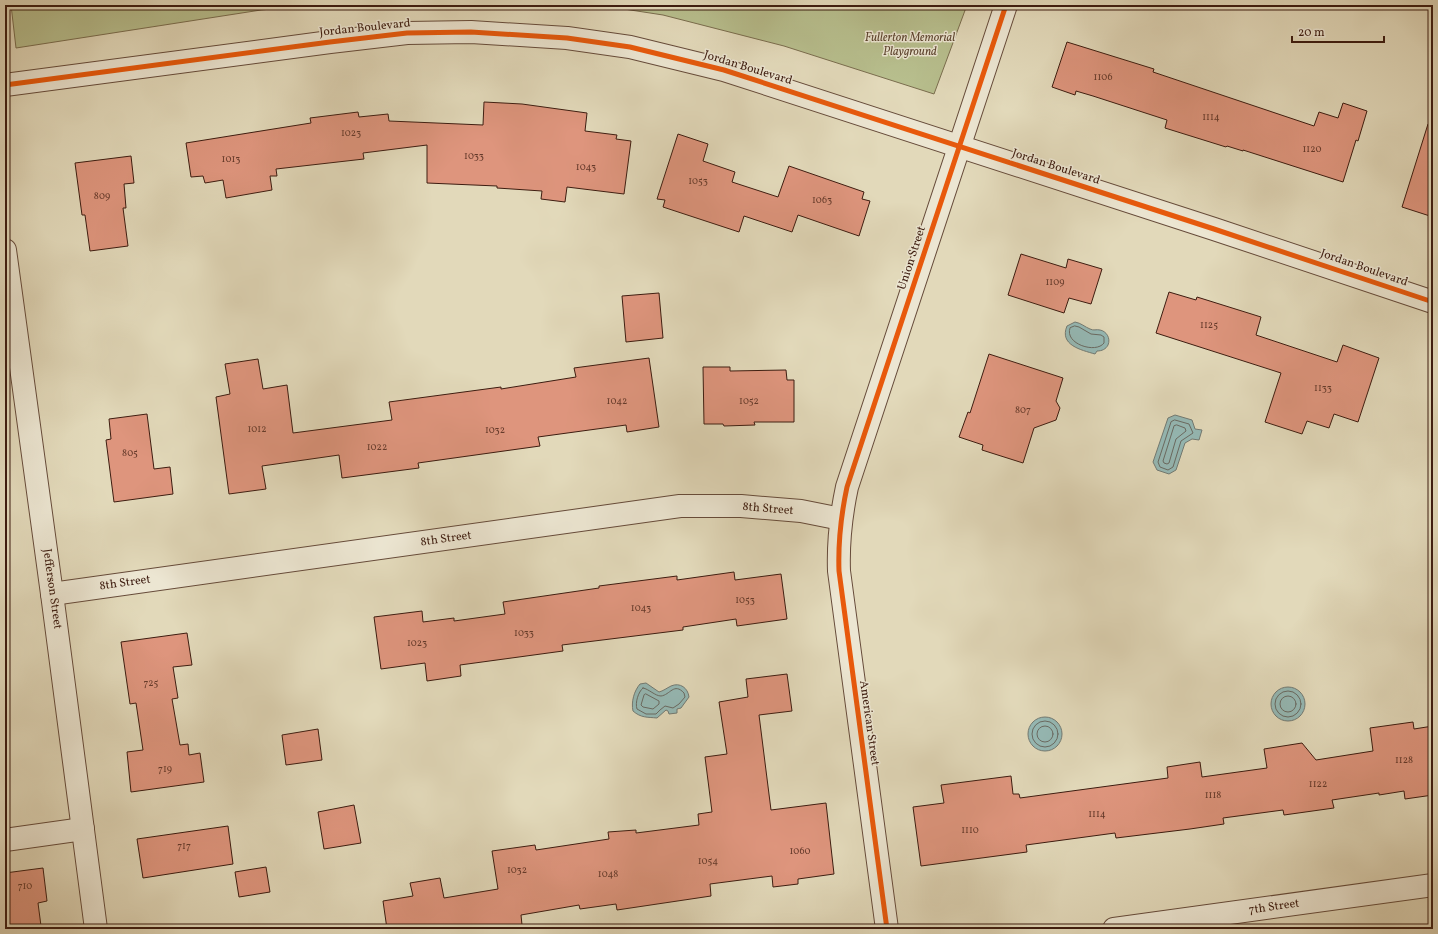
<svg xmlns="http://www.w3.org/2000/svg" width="1438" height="934" viewBox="0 0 1438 934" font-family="Vollkorn,serif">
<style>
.green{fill:#b7be8d;stroke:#7a6d4e}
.water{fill:#95b9b5;stroke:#727a73}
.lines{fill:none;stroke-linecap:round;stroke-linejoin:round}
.shore{stroke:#696a62;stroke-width:1}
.building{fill:#de957d;stroke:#3d1c10}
.street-casing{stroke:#664b3a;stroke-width:24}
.street{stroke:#ece6d2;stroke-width:22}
.cycleway-casing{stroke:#ece6d2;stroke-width:8}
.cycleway{stroke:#e8590c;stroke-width:5}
.labels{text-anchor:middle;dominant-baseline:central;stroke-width:3;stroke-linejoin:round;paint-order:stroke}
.number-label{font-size:10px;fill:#653a2b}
.street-label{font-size:12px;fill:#3d1c10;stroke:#ece6d2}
.park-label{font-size:12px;font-style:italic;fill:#5c442f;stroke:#ece6d2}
</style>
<rect width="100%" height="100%" fill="#e2d9ba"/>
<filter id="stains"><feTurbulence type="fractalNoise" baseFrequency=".005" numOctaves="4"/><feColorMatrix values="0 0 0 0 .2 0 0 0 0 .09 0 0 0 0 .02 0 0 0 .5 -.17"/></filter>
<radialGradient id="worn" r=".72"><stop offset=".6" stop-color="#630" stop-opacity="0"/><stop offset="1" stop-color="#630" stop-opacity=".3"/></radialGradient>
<g class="green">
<path d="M 11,5 L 314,5 L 261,10 L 16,48 Z"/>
<path d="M 598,5 L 967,5 L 934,94 L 784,46 L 663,15 Z"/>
</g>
<g class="water">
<path d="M 1075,322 C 1081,323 1085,327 1090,329 C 1094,331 1096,329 1100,330 C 1106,331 1111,338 1108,345 C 1106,349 1102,351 1097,351 L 1095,354 C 1081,350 1059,345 1067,326 Z"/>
<path d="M 1175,415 L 1192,420 L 1195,429 L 1202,430 L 1199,440 L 1192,439 L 1185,443 L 1176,470 L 1169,474 L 1157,470 L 1153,462 L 1168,418 Z"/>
<path d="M 646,683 L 659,692 C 663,691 667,688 671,686 C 680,682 688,688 689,697 L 681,708 L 677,709 L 677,713 L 669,714 L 668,711 L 666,710 L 657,718 C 647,717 641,718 633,711 C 631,702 634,691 640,684 Z"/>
<circle cx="1288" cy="704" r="17"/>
<circle cx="1045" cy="734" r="17"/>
</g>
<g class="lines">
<g class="shore">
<path d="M 1075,326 L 1079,327 L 1091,334 L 1101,335 L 1104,337 L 1104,343 C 1096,354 1064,344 1070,328 Z"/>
<path d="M 1175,420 L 1189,424 L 1193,433 L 1181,441 L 1173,467 L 1168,470 L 1160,467 L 1158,462 L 1171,422 Z"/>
<path d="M 1177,425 L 1185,428 L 1186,431 L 1176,439 L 1169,463 L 1167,464 L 1164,463 L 1163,461 L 1174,426 Z"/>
<path d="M 643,688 C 649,689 655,696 661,696 C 670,695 674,682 684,693 L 685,697 L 679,704 L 673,708 L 665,706 L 660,710 L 656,714 L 646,714 L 637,709 C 635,703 638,692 643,688 Z"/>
<circle cx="1288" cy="704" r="13"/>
<path d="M 646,694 L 659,701 L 659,704 L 653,709 L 643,707 L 641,705 L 644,695 Z"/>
<circle cx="1288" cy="704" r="8"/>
<circle cx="1045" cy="734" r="13"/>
<circle cx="1045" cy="734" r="8"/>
</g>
</g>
<g class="building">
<path d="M 1067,42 L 1154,69 L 1153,72 L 1314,126 L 1319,112 L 1338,118 L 1343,103 L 1367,111 L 1358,141 L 1356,140 L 1343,182 L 1243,150 L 1243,151 L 1227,146 L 1226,147 L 1165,128 L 1167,120 L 1093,96 L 1076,91 L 1075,95 L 1052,87 Z"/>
<path d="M 484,102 L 522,104 L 587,113 L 585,131 L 617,135 L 616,139 L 631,141 L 624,194 L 567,187 L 565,202 L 541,199 L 542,191 L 497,188 L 497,186 L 427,183 L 427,145 L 363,153 L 364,159 L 276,169 L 277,176 L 270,176 L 272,190 L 226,198 L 223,180 L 205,183 L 203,176 L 191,177 L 186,143 L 311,123 L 310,118 L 358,112 L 359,117 L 388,114 L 389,121 L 483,125 Z"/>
<path d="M 1428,124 L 1433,125 L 1433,217 L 1402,207 Z"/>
<path d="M 678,134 L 708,144 L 703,161 L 735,172 L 732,182 L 778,197 L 789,166 L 864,192 L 862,199 L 870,201 L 859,236 L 798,215 L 792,232 L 744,216 L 739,232 L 663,207 L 665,200 L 657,199 Z"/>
<path d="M 131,156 L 134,183 L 124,184 L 126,208 L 123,208 L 128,246 L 90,251 L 85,215 L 82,215 L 75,163 Z"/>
<path d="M 1021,254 L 1066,268 L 1068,259 L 1102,269 L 1091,304 L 1069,298 L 1064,313 L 1008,295 Z"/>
<path d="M 1169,292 L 1196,300 L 1197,297 L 1261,317 L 1256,335 L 1337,362 L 1343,345 L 1379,358 L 1358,422 L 1334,414 L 1329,428 L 1307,421 L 1302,434 L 1265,422 L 1281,373 L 1156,333 Z"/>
<path d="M 659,293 L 663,338 L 626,342 L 622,296 Z"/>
<path d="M 989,354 L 1063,378 L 1056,401 L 1060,408 L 1056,420 L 1034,428 L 1023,463 L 982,450 L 983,445 L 959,437 L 968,412 L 970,413 Z"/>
<path d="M 649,358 L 659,427 L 627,432 L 626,425 L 538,437 L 540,446 L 418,463 L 419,468 L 342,478 L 339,455 L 262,466 L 266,489 L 229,494 L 216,397 L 230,394 L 225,364 L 258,359 L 263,389 L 287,385 L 293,433 L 392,420 L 389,402 L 501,387 L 501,389 L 576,377 L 574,368 Z"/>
<path d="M 703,367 L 730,367 L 730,371 L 786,370 L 787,380 L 794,380 L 794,422 L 754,422 L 755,425 L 724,426 L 723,424 L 704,424 Z"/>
<path d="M 147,414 L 154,469 L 170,467 L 173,494 L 114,502 L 106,440 L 111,439 L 109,419 Z"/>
<path d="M 734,572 L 735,580 L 781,574 L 787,619 L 737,626 L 736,619 L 683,627 L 683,630 L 562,645 L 563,651 L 460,665 L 461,676 L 427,681 L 425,663 L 381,669 L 374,617 L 422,611 L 423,622 L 454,618 L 454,621 L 505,614 L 503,602 L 599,588 L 599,586 L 677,576 L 677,580 Z"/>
<path d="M 187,633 L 192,665 L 173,667 L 178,698 L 172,699 L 180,745 L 188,744 L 189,755 L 200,753 L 204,782 L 131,792 L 127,752 L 143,750 L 136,703 L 130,704 L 121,642 Z"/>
<path d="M 787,674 L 792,711 L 759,715 L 771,810 L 826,803 L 834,874 L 798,879 L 798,884 L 773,887 L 772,876 L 710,884 L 711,896 L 617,910 L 616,904 L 580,909 L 579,905 L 521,915 L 522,925 L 496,929 L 387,929 L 383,901 L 413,896 L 410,883 L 440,878 L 444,898 L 498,889 L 492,851 L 535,845 L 536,850 L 609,839 L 608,832 L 636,830 L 636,833 L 699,825 L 698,814 L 712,812 L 705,757 L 727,754 L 719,702 L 748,697 L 746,679 Z"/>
<path d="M 1413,722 L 1414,729 L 1433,726 L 1433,795 L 1405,799 L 1404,791 L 1379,795 L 1379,793 L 1332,800 L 1334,808 L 1284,815 L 1283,810 L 1223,818 L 1224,824 L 1190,829 L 1116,838 L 1115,833 L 1026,845 L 1027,852 L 921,866 L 913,807 L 944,803 L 941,785 L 1011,776 L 1013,794 L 1019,794 L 1020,798 L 1168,778 L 1167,767 L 1200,762 L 1202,777 L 1267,768 L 1264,749 L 1302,743 L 1316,760 L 1373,751 L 1370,728 Z"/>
<path d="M 318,729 L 322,760 L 286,765 L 282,735 Z"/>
<path d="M 354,805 L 361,843 L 324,849 L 318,812 Z"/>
<path d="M 228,826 L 233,864 L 143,878 L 137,839 Z"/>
<path d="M 266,867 L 270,892 L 239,897 L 235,872 Z"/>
<path d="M 43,868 L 47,901 L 38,903 L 41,926 L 20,929 L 5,929 L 5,873 Z"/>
</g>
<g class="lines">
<defs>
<g id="street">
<path d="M 5,85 L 330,42 L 407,33 L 471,32 L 567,38 L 630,47 L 724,70 L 1214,229 L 1433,302"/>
<path d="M 5,250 L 52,594 L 96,929"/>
<path d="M 52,594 L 680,506 L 741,506 L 801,511 L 841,519"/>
<path d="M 5,840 L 83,829"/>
<path d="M 887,929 L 839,571 C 838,542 841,515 847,487 L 1006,5"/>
<path d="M 1114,929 L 1433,885"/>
</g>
</defs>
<use href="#street" class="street-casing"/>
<use href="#street" class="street"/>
<defs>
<g id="cycleway">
<path d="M 5,85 L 330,42 L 407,33 L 471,32 L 567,38 L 630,47 L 724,70 L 1214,229 L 1433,302"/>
<path d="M 887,929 L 839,571 C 838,542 841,515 847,487 L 1006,5"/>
</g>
</defs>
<use href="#cycleway" class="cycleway-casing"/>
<use href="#cycleway" class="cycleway"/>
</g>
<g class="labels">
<g class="number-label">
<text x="1103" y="77">1106</text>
<text x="1211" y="117">1114</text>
<text x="351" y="133">1023</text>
<text x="1312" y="149">1120</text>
<text x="474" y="156">1033</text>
<text x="231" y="159">1013</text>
<text x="586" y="167">1043</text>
<text x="698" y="181">1053</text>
<text x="102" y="196">809</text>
<text x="822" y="200">1063</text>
<text x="1055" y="282">1109</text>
<text x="1209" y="325">1125</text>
<text x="1323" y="388">1133</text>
<text x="617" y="401">1042</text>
<text x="749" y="401">1052</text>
<text x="1023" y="410">807</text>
<text x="257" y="429">1012</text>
<text x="495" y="430">1032</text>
<text x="377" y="447">1022</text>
<text x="130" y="453">805</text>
<text x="745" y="600">1053</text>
<text x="641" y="608">1043</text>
<text x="524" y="633">1033</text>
<text x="417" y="643">1023</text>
<text x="151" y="683">725</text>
<text x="1404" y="760">1128</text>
<text x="165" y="769">719</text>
<text x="1318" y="784">1122</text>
<text x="1213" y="795">1118</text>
<text x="1097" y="814">1114</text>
<text x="970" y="830">1110</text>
<text x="184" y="846">717</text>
<text x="800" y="851">1060</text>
<text x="708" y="861">1054</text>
<text x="517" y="870">1032</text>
<text x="608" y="874">1048</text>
<text x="25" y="886">710</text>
</g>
<g class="street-label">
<text transform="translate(365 28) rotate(-6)">Jordan Boulevard</text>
<text transform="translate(748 68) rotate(17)">Jordan Boulevard</text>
<text transform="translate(1056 167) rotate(18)">Jordan Boulevard</text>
<text transform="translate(912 258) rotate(-72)">Union Street</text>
<text transform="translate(1364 268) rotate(19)">Jordan Boulevard</text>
<text transform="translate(768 509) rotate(5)">8th Street</text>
<text transform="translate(446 539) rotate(-8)">8th Street</text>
<text transform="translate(125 583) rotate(-8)">8th Street</text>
<text transform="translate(52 589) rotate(82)">Jefferson Street</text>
<text transform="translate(869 723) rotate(82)">American Street</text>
<text transform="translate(1274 907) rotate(-8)">7th Street</text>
</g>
<g class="park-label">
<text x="910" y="38">Fullerton Memorial<tspan x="910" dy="14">Playground</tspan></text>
</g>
</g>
<rect width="1438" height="934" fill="none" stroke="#e2d9ba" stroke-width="20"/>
<rect x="6" y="6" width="1426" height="922" fill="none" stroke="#3d1c10" stroke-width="2"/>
<rect x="10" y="10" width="1418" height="914" fill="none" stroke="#3d1c10"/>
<path d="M1292 36v6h92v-6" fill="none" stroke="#3d1c10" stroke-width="2"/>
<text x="1298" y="36" font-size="12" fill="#3d1c10" stroke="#ece6d2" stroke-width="3" paint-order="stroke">20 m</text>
<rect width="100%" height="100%" filter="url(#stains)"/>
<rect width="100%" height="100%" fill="url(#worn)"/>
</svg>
